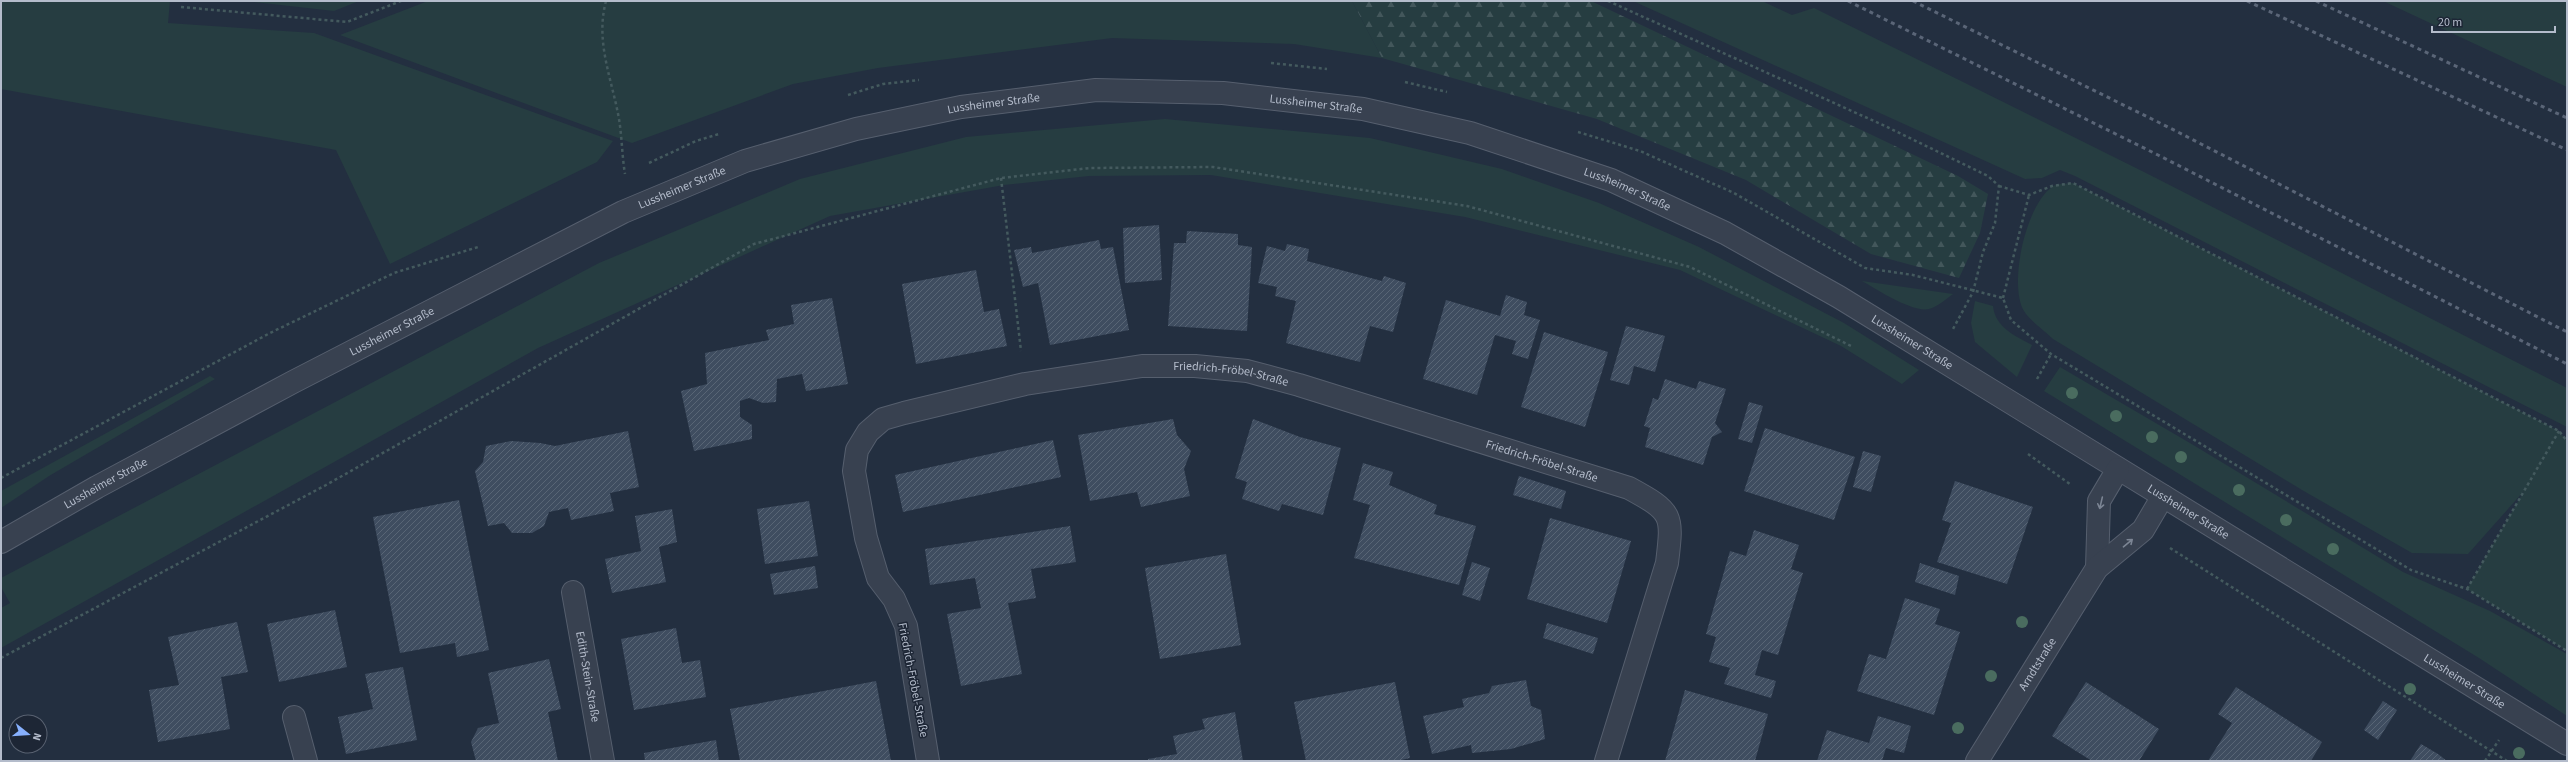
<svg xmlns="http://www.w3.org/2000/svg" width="2568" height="762" viewBox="0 0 2568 762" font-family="'Source Sans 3',sans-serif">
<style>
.green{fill:#263d41}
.forest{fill:url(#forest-firs)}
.building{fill:url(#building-hatch)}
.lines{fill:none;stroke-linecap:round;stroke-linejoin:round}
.minor-casing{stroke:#565f6e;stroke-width:24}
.path{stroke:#445a5e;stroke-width:2.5;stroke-dasharray:3 3;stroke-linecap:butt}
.minor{stroke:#384150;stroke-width:22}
.rail{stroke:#5a6577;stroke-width:3;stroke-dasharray:4 4;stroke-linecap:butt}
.tree{fill:#4a6c5f}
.oneway{stroke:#7c8594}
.labels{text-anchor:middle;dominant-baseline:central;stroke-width:3;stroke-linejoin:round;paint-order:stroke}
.street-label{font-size:12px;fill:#b4bccb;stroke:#1d2635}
</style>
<defs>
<pattern id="forest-firs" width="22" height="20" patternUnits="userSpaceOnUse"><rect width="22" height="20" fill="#263d41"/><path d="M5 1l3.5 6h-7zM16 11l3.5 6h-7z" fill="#43575b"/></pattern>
<pattern id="building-hatch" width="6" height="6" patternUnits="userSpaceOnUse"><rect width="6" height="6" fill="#3f4d60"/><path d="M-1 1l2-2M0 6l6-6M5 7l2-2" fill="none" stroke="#586575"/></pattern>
</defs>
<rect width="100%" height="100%" fill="#232f40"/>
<g class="green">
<path d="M 1,1 L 170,1 L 168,23 L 314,33 L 613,141 L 597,162 L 390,264 L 336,150 L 1,89 Z"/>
<path d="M 244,1 L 359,1 L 334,11 Z"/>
<path d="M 428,1 L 1352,1 L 1382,58 L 1294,44 L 1112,38 L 878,68 L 793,84 L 632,143 L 340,35 Z"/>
<path d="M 1633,1 L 1762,1 L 1792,15 L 1814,8 L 2148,174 L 2567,388 L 2567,427 L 2075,176 L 2060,170 L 2042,178 L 2025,179 Z"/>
<path d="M 2383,1 L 2567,1 L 2567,87 Z"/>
<path d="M 1165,119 L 1370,138 L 1502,169 L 1599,203 L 1699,247 L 1844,323 L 1919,370 L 1902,384 L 1841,346 L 1680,270 L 1465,217 L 1211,175 L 1089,176 L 1004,185 L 830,216 L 538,348 L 1,648 L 1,608 L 10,603 L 1,587 L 1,578 L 599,263 L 800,179 L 966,137 Z"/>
<path d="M 2073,183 L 2559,431 L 2567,441 L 2567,651 L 2467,589 L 2524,491 L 2468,554 L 2412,553 L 2302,490 L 2053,339 C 2045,331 2030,321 2024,311 C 2008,284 2026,205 2052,187 C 2056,183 2067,184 2073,183 Z"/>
<path d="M 1862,281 L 1953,294 C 1946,299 1937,307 1929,309 C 1913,313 1876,289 1862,281 Z"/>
<path d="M 1975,301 L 1993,306 C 1995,327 2015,336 2032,345 L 2017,377 L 1975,342 L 1971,323 Z"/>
<path d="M 2060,367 L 2195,446 L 2403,572 L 2490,611 L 2567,654 L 2567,716 L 2479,658 L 2044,391 Z"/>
<path d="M 210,376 L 215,379 L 49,476 L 1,508 L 1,491 Z"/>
</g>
<path class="forest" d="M 1352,1 L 1591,1 L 1958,176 L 1988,194 L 1980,233 L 1959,278 L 1871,254 L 1746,180 L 1597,119 L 1382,58 Z"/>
<g class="building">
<path d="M 1159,225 L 1162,280 L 1125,283 L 1123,228 Z"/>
<path d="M 1187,231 L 1238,234 L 1238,245 L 1252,247 L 1247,331 L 1168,326 L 1174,243 L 1186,243 Z"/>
<path d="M 1099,240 L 1101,249 L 1113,247 L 1129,330 L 1050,345 L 1038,283 L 1023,287 L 1014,250 L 1031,247 L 1032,253 Z"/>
<path d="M 1287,244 L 1309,249 L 1307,261 L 1382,281 L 1384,276 L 1406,283 L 1393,332 L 1370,326 L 1360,362 L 1286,343 L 1296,301 L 1275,296 L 1277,287 L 1258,283 L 1267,246 L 1285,251 Z"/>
<path d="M 976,270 L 984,312 L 999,309 L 1007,346 L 916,364 L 902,284 Z"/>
<path d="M 1506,295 L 1527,302 L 1524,315 L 1540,320 L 1528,359 L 1512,354 L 1516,341 L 1495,335 L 1477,395 L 1423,379 L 1446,300 L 1500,316 Z"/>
<path d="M 832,298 L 848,384 L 806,391 L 802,374 L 777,379 L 776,402 L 763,403 L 749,398 L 740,401 L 740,417 L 752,425 L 752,439 L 694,451 L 681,391 L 707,384 L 705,353 L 769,340 L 766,330 L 794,324 L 791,305 Z"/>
<path d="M 1626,326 L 1665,336 L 1655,372 L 1634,366 L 1629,385 L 1610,380 Z"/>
<path d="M 1544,332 L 1608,352 L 1585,427 L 1521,407 Z"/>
<path d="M 1665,379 L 1696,389 L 1699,381 L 1726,389 L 1715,423 L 1722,432 L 1712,437 L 1703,465 L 1645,447 L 1650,428 L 1644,426 L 1653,398 L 1658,400 Z"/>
<path d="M 1749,402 L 1763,406 L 1752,443 L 1738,439 Z"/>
<path d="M 1173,419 L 1177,435 L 1191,451 L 1184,469 L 1190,496 L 1141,507 L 1137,492 L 1090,501 L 1078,435 Z"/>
<path d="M 1253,419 L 1300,437 L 1341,448 L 1323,515 L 1282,504 L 1279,511 L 1242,499 L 1247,482 L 1235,478 Z"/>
<path d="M 1765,428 L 1855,457 L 1834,520 L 1744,491 Z"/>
<path d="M 628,431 L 639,487 L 610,493 L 614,511 L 571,520 L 568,508 L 549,512 L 544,526 L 532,533 L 512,533 L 504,523 L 488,526 L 475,471 L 483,462 L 486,446 L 511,441 L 540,443 L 555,446 Z"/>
<path d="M 1053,440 L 1061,477 L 903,512 L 895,475 Z"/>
<path d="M 1863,451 L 1881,456 L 1871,492 L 1853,487 Z"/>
<path d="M 1363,463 L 1393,472 L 1389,485 L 1437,505 L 1434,514 L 1476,526 L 1459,585 L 1354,558 L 1370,505 L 1353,500 Z"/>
<path d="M 1519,476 L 1566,491 L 1561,509 L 1513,495 Z"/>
<path d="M 1955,481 L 2033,507 L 2007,584 L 1937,562 L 1951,523 L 1942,520 Z"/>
<path d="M 459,500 L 489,650 L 457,657 L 455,643 L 400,653 L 373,517 Z"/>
<path d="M 809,501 L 818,556 L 765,564 L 757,509 Z"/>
<path d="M 672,509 L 677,542 L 659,547 L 666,582 L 612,593 L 605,559 L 641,551 L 635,516 Z"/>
<path d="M 1550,518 L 1631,541 L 1607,623 L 1527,599 Z"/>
<path d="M 1070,526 L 1076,562 L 1031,569 L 1036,598 L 1008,603 L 1022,674 L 961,686 L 947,614 L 981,608 L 975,578 L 930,585 L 925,549 Z"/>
<path d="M 1754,530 L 1799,545 L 1791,569 L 1803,573 L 1778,655 L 1762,650 L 1755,675 L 1776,681 L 1771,698 L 1724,684 L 1730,668 L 1709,662 L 1716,637 L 1706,634 L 1730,551 L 1746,556 Z"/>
<path d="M 1226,554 L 1241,645 L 1160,659 L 1145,568 Z"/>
<path d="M 1472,562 L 1490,568 L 1480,601 L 1462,595 Z"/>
<path d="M 1920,563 L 1959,576 L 1955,595 L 1915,582 Z"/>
<path d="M 815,566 L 818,588 L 774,595 L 770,574 Z"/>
<path d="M 1905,598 L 1940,609 L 1935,624 L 1960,632 L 1934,715 L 1857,691 L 1869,654 L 1886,659 Z"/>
<path d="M 335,610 L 347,667 L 279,682 L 267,624 Z"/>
<path d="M 237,622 L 248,672 L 221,677 L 230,729 L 158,742 L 149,690 L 179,685 L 168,637 Z"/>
<path d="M 1547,623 L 1598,638 L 1593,654 L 1543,638 Z"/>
<path d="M 676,628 L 682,663 L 700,660 L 706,697 L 634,710 L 621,639 Z"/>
<path d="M 549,659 L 561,709 L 548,712 L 558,761 L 476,761 L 471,742 L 478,728 L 499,723 L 488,673 Z"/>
<path d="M 403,667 L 417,740 L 346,754 L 338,717 L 373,709 L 365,674 Z"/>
<path d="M 1526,680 L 1531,706 L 1541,710 L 1545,739 L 1511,749 L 1472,753 L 1471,745 L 1432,754 L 1423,716 L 1464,707 L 1462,699 L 1489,693 L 1492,686 Z"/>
<path d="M 876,681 L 891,761 L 740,761 L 730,709 Z"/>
<path d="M 1395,682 L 1410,758 L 1397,761 L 1306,761 L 1294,702 Z"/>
<path d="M 2086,682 L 2159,729 L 2139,761 L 2092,761 L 2052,736 Z"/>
<path d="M 2236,687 L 2322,742 L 2311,761 L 2208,761 L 2232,723 L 2218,714 Z"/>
<path d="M 1685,690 L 1768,714 L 1755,761 L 1665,761 Z"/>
<path d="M 2383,701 L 2397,710 L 2378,740 L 2364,730 Z"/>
<path d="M 1235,712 L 1243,761 L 1148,761 L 1148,759 L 1177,754 L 1173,736 L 1205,729 L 1202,719 Z"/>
<path d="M 1878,716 L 1911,726 L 1904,753 L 1886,748 L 1882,761 L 1817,761 L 1827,730 L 1869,743 Z"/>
<path d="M 716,740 L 719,761 L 645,761 L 644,753 Z"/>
<path d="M 2421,744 L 2438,754 L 2447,761 L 2410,761 Z"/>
</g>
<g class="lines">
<defs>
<g id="minor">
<path id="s1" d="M 1,542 L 97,487 L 293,382 L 623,212 L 745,161 L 856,129 L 961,107 L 1096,90 L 1223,93 L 1363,109 L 1470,133 L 1611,180 L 1725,233 L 1839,297 L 2567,744"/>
<path d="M 2097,568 L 2099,501 L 2118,469"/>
<path id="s2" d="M 573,592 L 603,761"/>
<path d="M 294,717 L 306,761"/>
<path id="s3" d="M 928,761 L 906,626 L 894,599 L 878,578 L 866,538 L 854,471 L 857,450 L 868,432 L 883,419 L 904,413 L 1025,384 L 1142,366 L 1195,366 L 1247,371 L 1299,385 L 1629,488 C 1673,512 1673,514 1667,563 L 1606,761"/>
<path id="s4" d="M 1977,761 L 2097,568 L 2143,530 L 2163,496"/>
</g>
</defs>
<use href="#minor" class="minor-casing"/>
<g class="path">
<path d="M 606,1 C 595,42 612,79 619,119 C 622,137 622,156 625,174"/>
<path d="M 1608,1 L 1885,126 L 1988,176 L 1999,186 L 1995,223 L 1983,252 L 1973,292 L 1953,329"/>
<path d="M 181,7 L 347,22 L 401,1"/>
<path d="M 1271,63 L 1327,69"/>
<path d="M 1405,82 L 1447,92"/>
<path d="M 848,95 L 883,84 L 919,80"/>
<path d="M 1578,132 L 1640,151 L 1734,193 L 1865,268 L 1913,275 L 2003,298 L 2011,320 L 2051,354 L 2411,570 L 2467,589 L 2567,651"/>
<path d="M 649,163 L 696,141 L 719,134"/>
<path d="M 1001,178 L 1021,351"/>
<path d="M 1999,186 L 2029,195 L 2052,186 L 2073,183 L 2559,431 L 2567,441"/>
<path d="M 2003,298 L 2029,195"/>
<path d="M 2037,379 L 2051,354"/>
<path d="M 2028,454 L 2070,484"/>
<path d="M 1,478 L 270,333 L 394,273 L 478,247"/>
<path d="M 2170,548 L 2507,761"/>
<path d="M 2467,589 L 2559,431"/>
<path d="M 1,658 L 326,485 L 754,244 L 1001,178 L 1090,168 L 1213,167 L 1467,206 L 1690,267 L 1851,346"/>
<path d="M 2485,761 L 2499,740"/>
</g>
<use href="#minor" class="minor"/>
<g class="rail">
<path d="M 1848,1 L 2158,155 L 2567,364"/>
<path d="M 1913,1 L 2170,128 L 2567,332"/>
<path d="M 2247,1 L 2567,150"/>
<path d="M 2316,1 L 2567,118"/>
</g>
</g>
<g class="tree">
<circle cx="2072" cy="393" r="6"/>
<circle cx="2116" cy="416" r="6"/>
<circle cx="2152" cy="437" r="6"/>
<circle cx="2181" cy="457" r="6"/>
<circle cx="2239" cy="490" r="6"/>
<circle cx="2286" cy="520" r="6"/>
<circle cx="2333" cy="549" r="6"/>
<circle cx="2022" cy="622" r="6"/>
<circle cx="1991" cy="676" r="6"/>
<circle cx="2410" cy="689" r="6"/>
<circle cx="1958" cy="728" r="6"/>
<circle cx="2519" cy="753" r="6"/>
</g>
<defs><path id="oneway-shaft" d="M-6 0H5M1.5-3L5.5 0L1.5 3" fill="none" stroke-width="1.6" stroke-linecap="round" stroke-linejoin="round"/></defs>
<g class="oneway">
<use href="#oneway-shaft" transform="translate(2101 503) rotate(103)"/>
<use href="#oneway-shaft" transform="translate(2128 543) rotate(-40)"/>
</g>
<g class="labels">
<g class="street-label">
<text stroke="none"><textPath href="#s1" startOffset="1092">Lussheimer Straße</textPath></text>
<text stroke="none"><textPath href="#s1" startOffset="1416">Lussheimer Straße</textPath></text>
<text stroke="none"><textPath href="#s1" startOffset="768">Lussheimer Straße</textPath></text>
<text stroke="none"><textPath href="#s1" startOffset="1740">Lussheimer Straße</textPath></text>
<text stroke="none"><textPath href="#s1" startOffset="444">Lussheimer Straße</textPath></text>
<text stroke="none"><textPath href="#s1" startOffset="2064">Lussheimer Straße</textPath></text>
<text stroke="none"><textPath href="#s3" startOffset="719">Friedrich-Fröbel-Straße</textPath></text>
<text stroke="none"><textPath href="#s3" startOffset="1043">Friedrich-Fröbel-Straße</textPath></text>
<text stroke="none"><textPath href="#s1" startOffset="120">Lussheimer Straße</textPath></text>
<text stroke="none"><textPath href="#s1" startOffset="2388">Lussheimer Straße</textPath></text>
<text stroke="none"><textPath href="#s4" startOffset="114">Arndtstraße</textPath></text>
<text stroke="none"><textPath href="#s2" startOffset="86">Edith-Stein-Straße</textPath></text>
<text transform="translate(913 680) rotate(79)">Friedrich-Fröbel-Straße</text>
<text stroke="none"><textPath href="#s1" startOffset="2712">Lussheimer Straße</textPath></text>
</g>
</g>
<rect width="2568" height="762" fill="none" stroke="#b4bccb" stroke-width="4"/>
<g transform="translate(28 734) rotate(107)"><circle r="19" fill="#1d2635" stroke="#596271"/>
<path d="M0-3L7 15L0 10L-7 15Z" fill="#87b0fd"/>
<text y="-6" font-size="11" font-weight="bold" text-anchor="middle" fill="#b4bccb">N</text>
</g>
<path d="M2432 26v6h123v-6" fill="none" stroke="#b4bccb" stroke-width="2"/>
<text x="2438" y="26" font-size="12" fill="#b4bccb" stroke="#1d2635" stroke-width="3" paint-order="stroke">20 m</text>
</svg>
